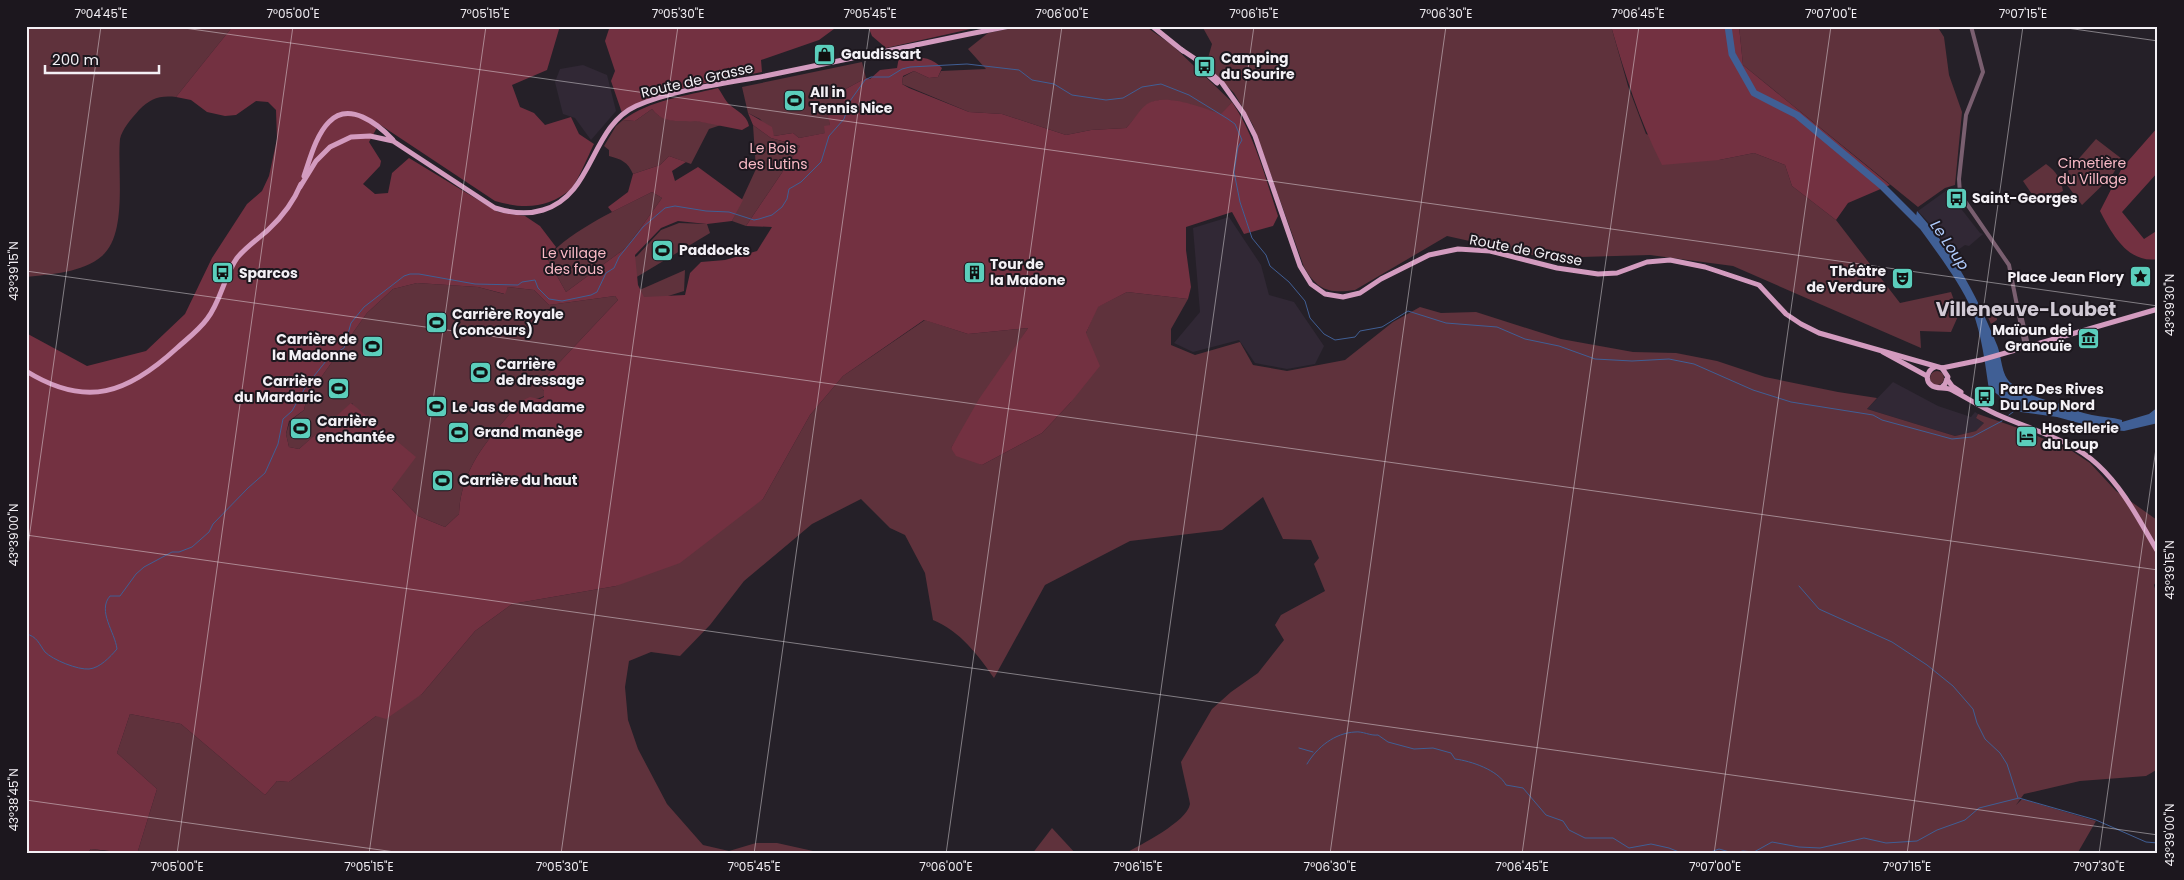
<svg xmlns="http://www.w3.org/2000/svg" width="2184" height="880" viewBox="0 0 2184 880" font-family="Poppins,sans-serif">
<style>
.built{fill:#312835}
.green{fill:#5f323c}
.forest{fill:#733141;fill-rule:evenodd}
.water{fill:#405f95}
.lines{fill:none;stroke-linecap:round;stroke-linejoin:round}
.stream{stroke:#405f95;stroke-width:1}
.river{stroke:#405f95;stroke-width:7}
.tertiary{stroke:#7a5f70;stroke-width:4}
.primary{stroke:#d39bbf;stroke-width:5}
.ticks{fill:none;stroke:#f3f0f5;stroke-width:1;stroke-opacity:0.45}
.labels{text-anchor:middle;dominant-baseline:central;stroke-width:4;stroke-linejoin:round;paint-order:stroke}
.poi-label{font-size:14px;font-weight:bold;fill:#f3f0f5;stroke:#1c171e;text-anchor:start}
.street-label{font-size:14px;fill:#f3f0f5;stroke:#1c171e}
.park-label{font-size:14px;fill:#fabac6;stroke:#1c171e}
.water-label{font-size:15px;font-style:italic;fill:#b0ccfd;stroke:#1c171e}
.district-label{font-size:19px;font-weight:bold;fill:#d2cbd6;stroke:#1c171e}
.neatline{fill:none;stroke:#f3f0f5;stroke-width:2}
.ticks-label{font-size:12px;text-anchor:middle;fill:#f3f0f5}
</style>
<rect width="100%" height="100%" fill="#252028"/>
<g class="built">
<path d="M 583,65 L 607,75 L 616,111 L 591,140 L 575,118 L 563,114 L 555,82 L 560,69 Z"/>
<path d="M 1956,187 L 1948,192 L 1980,233 L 1983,234 L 1969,246 L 1965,245 L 1952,254 L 1931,225 L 1918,211 L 1947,190 Z"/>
<path d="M 1229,217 L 1261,265 L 1269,295 L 1294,302 L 1324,346 L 1315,364 L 1287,369 L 1255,363 L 1239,340 L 1193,352 L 1174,343 L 1200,312 L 1193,228 Z"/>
<path d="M 1893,382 L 1938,406 L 1971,417 L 1975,412 L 1978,414 L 1976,418 L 1984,423 L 1976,431 L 1955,436 L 1867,409 Z"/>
</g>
<g class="green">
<path d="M 26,26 L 233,26 L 176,97 C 159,95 150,99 139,110 C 132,118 122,129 120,139 C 117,171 128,234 102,256 C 82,273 51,274 26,277 Z"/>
<path d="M 1023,26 L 1145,26 L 1172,45 L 1232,102 L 1221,115 C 1203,109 1163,92 1147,105 C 1139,112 1133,121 1126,128 L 1091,130 L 1066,135 L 1002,114 L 969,112 L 902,84 L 903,77 L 914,71 L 929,78 L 938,77 L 941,71 L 986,69 L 968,49 L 988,33 Z"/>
<path d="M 1202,26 L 1611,26 L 1628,86 L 1646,134 L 1719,160 L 1754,153 L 1785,165 L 1792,186 L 1836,220 L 1900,303 L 1951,292 L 1959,314 L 1951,332 L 1920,331 L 1921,348 L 1733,266 L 1650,255 L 1546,258 L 1447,236 L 1355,290 C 1329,294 1317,290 1304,267 L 1253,125 L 1234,93 L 1206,65 L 1212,44 Z"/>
<path d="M 1739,26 L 1937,26 L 1944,37 L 1949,75 L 1962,112 L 1955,185 L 1945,188 L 1918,207 L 1743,65 Z"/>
<path d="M 862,62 L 866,78 L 842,91 L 846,109 L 829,116 L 830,125 L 826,133 L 799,138 L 793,133 L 774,136 L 760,119 L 748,113 L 742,87 Z"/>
<path d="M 652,109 C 664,125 681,119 698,121 C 706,122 714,124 721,125 L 709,129 L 691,164 L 669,156 L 660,165 L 633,174 C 628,162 621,159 609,156 L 609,150 L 604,146 L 616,126 L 623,120 L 635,121 Z"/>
<path d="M 753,125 L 771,138 L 800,146 L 746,226 L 732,221 L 756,169 Z"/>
<path d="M 2096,139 L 2122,159 L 2111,177 L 2082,205 L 2064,181 L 2070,176 L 2068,171 Z"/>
<path d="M 2046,164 C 2056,171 2061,179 2063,191 L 2038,203 L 2023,181 Z"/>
<path d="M 652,192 L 662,198 L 627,247 L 566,292 L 547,258 C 569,231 620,208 652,192 Z"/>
<path d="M 679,223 L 707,224 L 710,233 L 620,287 L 625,262 L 637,256 L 661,230 Z"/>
<path d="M 685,270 L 684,291 L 646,303 L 635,292 Z"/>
<path d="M 417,283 L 478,287 L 504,294 L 508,287 L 534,290 L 549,305 L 615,296 L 618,300 L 539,384 L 544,391 L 544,396 C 538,400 530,398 521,401 C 491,436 461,466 459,514 L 445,527 L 418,516 L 392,489 L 352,403 L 299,449 L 289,447 L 286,434 L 290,421 L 304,410 L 307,397 L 367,313 L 393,289 Z"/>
<path d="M 1127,292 L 1188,299 L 1171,329 L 1171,345 L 1195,355 L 1240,342 L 1253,365 L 1287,371 L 1345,360 L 1393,322 L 1420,307 L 1441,313 L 1476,312 L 1561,339 L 1633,352 L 1676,353 L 1717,361 L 1765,377 L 1838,392 L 1877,398 L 1867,409 L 1955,436 L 1976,431 L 1984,423 L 1976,418 L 1978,414 L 2021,429 L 2072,451 L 2090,463 L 2116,491 L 2157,520 L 2158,579 L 2154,585 L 2158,599 L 2158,769 L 2146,776 L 2080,781 L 2024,794 L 2016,805 L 2022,799 L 2096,821 L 2077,854 L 1124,854 C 1140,845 1187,822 1190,804 C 1190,801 1182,769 1181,762 L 1212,709 L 1231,692 L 1258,673 L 1284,640 L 1275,625 L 1281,615 L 1325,591 L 1314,564 L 1319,558 L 1311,540 L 1283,539 L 1263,497 L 1222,530 L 1130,541 L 1045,585 L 994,678 C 978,655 960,631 933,620 L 925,573 L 905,535 L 890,528 L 861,499 L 812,524 L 744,581 L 710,625 L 680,656 L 651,652 L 629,661 L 625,687 L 628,720 L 638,749 L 667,804 L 703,845 L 729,851 L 756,843 L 777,843 L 813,851 L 852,854 L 487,854 L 477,851 L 474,854 L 137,854 L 157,789 L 117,753 L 130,714 L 181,724 L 265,795 L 277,781 L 289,782 L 376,716 L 422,694 L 475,631 L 512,604 L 616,586 L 763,499 L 810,415 L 843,376 L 925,320 L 968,334 L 1028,328 L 951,448 L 982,465 L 1042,433 L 1071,402 L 1086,333 L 1097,307 Z"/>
<path d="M 1992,306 L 1996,312 L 1997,320 L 1991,324 L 1985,311 Z"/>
<circle cx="1937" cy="378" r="7"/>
<path d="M 1052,828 L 1076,854 L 1032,854 Z"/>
<path d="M 91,849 L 126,854 L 86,854 Z"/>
</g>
<g class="forest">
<path d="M 233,26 L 560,26 L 547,70 L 512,85 L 520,107 L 534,113 L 545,125 L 571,117 L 579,134 L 594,144 C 589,154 577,183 571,189 C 548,209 523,209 495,201 L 379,124 L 369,142 L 381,161 L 380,166 L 363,184 L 375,194 L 388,193 L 392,173 L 409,158 L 498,212 L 525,216 L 540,226 L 556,247 L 547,258 L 566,292 L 627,247 L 662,198 L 652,192 L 612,212 L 608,207 L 628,192 L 633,174 L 660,165 L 669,156 L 686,162 L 672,171 L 675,181 L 698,167 L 743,200 L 732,221 L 707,224 L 678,221 L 661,228 L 635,255 L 638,285 L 644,297 L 685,295 L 690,273 L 701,262 L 725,260 L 757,251 L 772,227 L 746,226 L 800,146 L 771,138 L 753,125 L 748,113 L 772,127 L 774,136 L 793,133 L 799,138 L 825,133 L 824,126 L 830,125 L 828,116 L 845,109 L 842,91 L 866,78 L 870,79 L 880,70 L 897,68 L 899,57 C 916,57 930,55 942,68 L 938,77 L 929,78 L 914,71 L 903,76 L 902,84 L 909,88 L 969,112 L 1002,114 L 1066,135 L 1091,130 L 1126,128 C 1133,121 1139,110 1147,104 C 1165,92 1203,108 1221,114 L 1232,102 C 1255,136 1265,177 1278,216 L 1273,226 L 1244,234 L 1232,212 L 1186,227 L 1186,250 L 1191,287 L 1188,299 L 1127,292 L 1098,307 L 1086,333 L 1100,366 L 1071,402 L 1042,433 L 982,465 L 956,456 L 951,448 L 979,399 L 1028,328 L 968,334 L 924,320 L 843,376 L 810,415 L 763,499 L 680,563 L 616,586 L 512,604 L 475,631 L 422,694 L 386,719 L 376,716 L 289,782 L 277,781 L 265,795 L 181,724 L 130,714 L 117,753 L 157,789 L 137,854 L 91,849 L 86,854 L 26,854 L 26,333 L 87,366 L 146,351 L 185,314 L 212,258 L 247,204 L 262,191 L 269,176 L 277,139 L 276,110 L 268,102 L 256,101 L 236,115 L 225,116 L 207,112 L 191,100 L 176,97 ZM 417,283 L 478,287 L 505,294 L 508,287 L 534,290 L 549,305 L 615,296 L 618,300 L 539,384 L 544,391 L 544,397 L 540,399 L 530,397 L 521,401 C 491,436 461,466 459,514 L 445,527 L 418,516 L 392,489 L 416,457 L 351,403 L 299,449 L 289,447 L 286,434 L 289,421 L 304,410 L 307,397 L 367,313 L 393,289 Z"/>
<path d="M 610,26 L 834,26 L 834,29 L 819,40 L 761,60 L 762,72 C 715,82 663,87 622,113 L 611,81 L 615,71 L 605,41 Z"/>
<path d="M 868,26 L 984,26 L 886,48 L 872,36 Z"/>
<path d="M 1611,26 L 1739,26 L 1743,65 L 1890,185 L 1848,203 L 1836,220 L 1792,186 L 1785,165 L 1754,153 L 1719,160 L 1662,165 C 1639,120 1625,74 1611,26 Z"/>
<path d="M 718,88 C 721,92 724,98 727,102 C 734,110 747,114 749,126 L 742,130 L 696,121 C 689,122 686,121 680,121 C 667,121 660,119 652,109 L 635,121 L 623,120 C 650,100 686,96 718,88 Z"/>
<path d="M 2158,127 L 2158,172 L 2122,212 L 2144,239 L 2158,230 L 2158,259 C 2128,264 2112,234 2100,211 L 2122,168 Z"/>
</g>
<path class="water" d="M 1917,211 C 1953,251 1977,296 1997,345 C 2002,357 2001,375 2011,383 C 2025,395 2042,399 2060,404 C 2070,408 2081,413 2092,415 C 2102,417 2112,417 2122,420 L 2122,422 L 2149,414 L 2158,407 L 2158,423 L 2124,431 L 2101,429 L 2057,417 L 2021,412 L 2003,405 C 2002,396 1997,393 1989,390 C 1985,364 1982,335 1972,310 C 1958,279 1935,250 1915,222 Z"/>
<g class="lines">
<g class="stream">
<path d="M 2009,415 L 2017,409"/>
<path d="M 1799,586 L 1819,609 L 1892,642 L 1927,665 L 1953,686 L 1973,709 L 1977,723 L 1985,739 L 2000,753 L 2007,764 L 2018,798"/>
<path d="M 26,634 C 37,636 39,644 45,652 C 53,660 78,670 89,669 C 100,668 110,657 117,649 C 115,632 97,611 110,596 L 120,596 L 136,574 L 144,567 L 172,552 L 179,552 L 192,547 L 209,532 L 213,524 L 248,488 L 265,473 L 278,444 L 283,419 L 292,411 L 306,386 L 330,356 L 344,348 L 351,323 L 364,307 L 404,276 L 410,274 L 419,274 L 475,284 L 518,285 L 522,282 L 535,280 L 538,288 L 549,299 L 562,301 L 591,295 L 597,292 L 606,273 L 614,268 L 619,257 L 643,227 L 665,208 L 675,206 L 706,211 L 729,212 L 754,220 L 759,219 L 772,215 L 782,207 L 787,199 L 789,189 L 801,182 L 821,162 L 829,136 L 844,119 L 850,101 L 865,80 L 871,77 L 889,77 L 902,69 L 910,67 L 967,64 L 1019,70 L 1032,80 L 1054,84 L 1072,95 L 1106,100 L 1123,98 L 1142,87 L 1161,84 L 1189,95 L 1228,119 L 1235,124 L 1242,140 L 1238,147 L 1234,172 L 1240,202 L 1252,238 L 1266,255 L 1270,266 L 1289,282 L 1305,301 L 1310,318 L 1324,334 L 1335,340 L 1355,337 L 1360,331 L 1382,327 L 1408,311 L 1446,323 L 1497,327 L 1525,339 L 1559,346 L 1595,359 L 1632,361 L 1669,359 L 1694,364 L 1753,390 L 1791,402 L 1873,415 L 1882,420 L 1952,439 L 1972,437 L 2002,421"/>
<path d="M 1299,748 L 1313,752"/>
<path d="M 1307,764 C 1317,747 1335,733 1355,732 C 1363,731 1370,736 1378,735 L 1388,742 L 1414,749 L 1433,748 L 1451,753 L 1455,759 C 1471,761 1498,770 1506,785 L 1523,788 L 1546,815 L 1563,821 L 1569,830 L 1585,838 L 1613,838 L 1629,848 L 1651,844 L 1669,848 L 1684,854"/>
<path d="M 1705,854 L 1719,849 L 1733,853 L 1743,851 L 1754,852 L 1772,842 L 1799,847 L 1820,848 L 1864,838 L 1886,843 L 1917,841 L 1937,830 L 1965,820 L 1979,808 L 2019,798 L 2096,820 L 2146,842 L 2158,843"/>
</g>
<path class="river" d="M 1728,26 L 1732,54 L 1754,93 L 1797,115 L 1882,186 L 1921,225"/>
<g class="tertiary">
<path d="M 1971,26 L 1983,72 L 1966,115 L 1959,179 L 1960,194 L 2009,265 L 2025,346"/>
<path d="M 2019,306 L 2028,345"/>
</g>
<g class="primary">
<path d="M 1152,26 L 1183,51"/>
<path d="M 1182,50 L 1194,58 L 1222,83 L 1244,114 L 1255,136 L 1300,266 L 1311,284 L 1325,294 L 1343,297 L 1360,293 L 1381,279 L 1429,255 L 1458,249 L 1490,251 L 1557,268 L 1598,274 L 1617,273 L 1647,262 L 1670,260 L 1705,267 L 1759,285 L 1786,314 L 1801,324 L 1819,333 L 1942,368 L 1981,360 L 2158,309"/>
<path d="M 1198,66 L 1217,83"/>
<path d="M 304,176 C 310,159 316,135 329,122 C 349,101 378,124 393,140"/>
<path d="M 300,187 L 316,161 L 330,147 L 351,137 L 370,136 L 393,141 L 495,208 C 511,213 527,215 543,210 C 594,195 590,127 636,106 C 672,90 726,83 765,76 C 846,59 928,42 1010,26"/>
<path d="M 1883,352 L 1927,376"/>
<path d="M 1935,367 C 1928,370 1924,379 1931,385 C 1937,390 1945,386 1952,390 C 1967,398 1981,407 1996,414 C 2029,429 2070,439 2098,465 C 2124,489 2140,522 2158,552"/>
<path d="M 26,371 C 87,409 128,393 177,348 C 187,339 199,330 207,319 C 221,301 224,276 237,258 C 246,247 258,239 268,230 C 282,217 294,201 301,184"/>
<path d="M 1947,379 L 1952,386 L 1961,392"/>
<path d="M 1942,387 L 1945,384 L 1948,377 L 1942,368"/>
</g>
</g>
<path class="ticks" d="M 170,26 L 2158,306M 2053,26 L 2158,41M 26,271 L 2158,570M 26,535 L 2158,835M 26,560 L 101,26M 26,800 L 409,854M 177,854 L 293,26M 369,854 L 486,26M 561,854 L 678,26M 754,854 L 870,26M 946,854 L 1062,26M 1138,854 L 1254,26M 1330,854 L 1446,26M 1522,854 L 1639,26M 1714,854 L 1831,26M 1907,854 L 2023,26M 2099,854 L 2158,434"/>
<defs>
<symbol id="shop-square" viewBox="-11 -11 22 22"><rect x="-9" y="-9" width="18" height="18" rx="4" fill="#5bcebc" stroke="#1c171e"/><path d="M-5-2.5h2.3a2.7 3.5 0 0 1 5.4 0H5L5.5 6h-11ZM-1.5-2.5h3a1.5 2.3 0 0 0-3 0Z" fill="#111"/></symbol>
<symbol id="bus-square" viewBox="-11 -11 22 22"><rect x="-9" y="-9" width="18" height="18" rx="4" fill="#5bcebc" stroke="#1c171e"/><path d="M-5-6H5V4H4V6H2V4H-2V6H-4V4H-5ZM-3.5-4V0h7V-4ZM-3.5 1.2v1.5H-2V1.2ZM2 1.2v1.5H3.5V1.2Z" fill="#111"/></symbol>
<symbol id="stadium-square" viewBox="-11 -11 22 22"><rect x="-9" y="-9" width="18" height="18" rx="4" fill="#5bcebc" stroke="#1c171e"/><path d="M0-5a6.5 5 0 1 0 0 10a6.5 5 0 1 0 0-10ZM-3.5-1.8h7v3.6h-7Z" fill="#111"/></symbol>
<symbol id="building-square" viewBox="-11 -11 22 22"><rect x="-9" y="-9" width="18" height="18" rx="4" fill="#5bcebc" stroke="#1c171e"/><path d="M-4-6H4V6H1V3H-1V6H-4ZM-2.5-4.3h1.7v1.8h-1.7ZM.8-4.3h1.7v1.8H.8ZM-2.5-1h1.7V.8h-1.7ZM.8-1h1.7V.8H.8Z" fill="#111"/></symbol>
<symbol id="sight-square" viewBox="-11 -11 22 22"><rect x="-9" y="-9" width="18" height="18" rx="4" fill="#5bcebc" stroke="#1c171e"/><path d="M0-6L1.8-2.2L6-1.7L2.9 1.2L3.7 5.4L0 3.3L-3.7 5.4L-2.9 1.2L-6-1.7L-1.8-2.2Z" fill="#111"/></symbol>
<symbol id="theatre-square" viewBox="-11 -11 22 22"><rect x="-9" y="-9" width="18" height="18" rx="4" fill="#5bcebc" stroke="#1c171e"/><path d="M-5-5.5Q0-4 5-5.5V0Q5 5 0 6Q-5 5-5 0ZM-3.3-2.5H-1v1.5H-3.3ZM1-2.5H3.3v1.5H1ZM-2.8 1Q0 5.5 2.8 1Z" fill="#111"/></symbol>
<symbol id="museum-square" viewBox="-11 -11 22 22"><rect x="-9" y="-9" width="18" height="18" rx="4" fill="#5bcebc" stroke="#1c171e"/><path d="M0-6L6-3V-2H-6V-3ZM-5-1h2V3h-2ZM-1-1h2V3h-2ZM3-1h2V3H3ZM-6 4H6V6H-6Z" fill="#111"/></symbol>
<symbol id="hotel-square" viewBox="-11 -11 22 22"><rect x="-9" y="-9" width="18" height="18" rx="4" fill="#5bcebc" stroke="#1c171e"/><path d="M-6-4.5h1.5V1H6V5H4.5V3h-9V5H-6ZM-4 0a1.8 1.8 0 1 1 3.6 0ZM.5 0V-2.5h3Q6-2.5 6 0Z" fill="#111"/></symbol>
</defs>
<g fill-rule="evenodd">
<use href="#shop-square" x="812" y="42" width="25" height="25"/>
<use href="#bus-square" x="1192" y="54" width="25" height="25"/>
<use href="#stadium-square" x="782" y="88" width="25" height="25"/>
<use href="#bus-square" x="1944" y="186" width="25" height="25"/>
<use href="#stadium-square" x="650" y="238" width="25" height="25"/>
<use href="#building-square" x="962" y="260" width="25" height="25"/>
<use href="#bus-square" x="210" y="260" width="25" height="25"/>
<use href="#sight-square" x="2128" y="264" width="25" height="25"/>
<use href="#theatre-square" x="1890" y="266" width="25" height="25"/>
<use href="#stadium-square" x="424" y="310" width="25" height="25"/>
<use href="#museum-square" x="2076" y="326" width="25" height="25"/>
<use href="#stadium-square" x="360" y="334" width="25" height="25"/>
<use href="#stadium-square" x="468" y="360" width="25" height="25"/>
<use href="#stadium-square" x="326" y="376" width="25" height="25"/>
<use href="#bus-square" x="1972" y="384" width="25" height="25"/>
<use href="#stadium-square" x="424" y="394" width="25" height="25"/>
<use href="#stadium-square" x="288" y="416" width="25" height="25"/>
<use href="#stadium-square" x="446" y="420" width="25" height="25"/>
<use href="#hotel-square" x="2014" y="424" width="25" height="25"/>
<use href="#stadium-square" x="430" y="468" width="25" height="25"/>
</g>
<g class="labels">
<g class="poi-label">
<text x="841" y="54">Gaudissart</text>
<text x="1221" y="58">Camping<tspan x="1221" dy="16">du Sourire</tspan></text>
<text x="810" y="92">All in<tspan x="810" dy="16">Tennis Nice</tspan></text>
<text x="1972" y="198">Saint-Georges</text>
<text x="679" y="250">Paddocks</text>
<text x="990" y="264">Tour de<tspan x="990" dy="16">la Madone</tspan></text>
<text x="1886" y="271" text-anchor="end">Théâtre<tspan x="1886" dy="16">de Verdure</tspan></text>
<text x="239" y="273">Sparcos</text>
<text x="2124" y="277" text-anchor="end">Place Jean Flory</text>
<text x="452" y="314">Carrière Royale<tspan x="452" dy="16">(concours)</tspan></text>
<text x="2072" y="330" text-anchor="end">Maïoun dei<tspan x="2072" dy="16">Granouïe</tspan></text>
<text x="357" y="339" text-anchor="end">Carrière de<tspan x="357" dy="16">la Madonne</tspan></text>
<text x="496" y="364">Carrière<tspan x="496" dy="16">de dressage</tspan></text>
<text x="322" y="381" text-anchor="end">Carrière<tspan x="322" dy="16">du Mardaric</tspan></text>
<text x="2000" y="389">Parc Des Rives<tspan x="2000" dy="16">Du Loup Nord</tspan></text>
<text x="452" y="407">Le Jas de Madame</text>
<text x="317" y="421">Carrière<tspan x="317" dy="16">enchantée</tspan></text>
<text x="2042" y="428">Hostellerie<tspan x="2042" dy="16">du Loup</tspan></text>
<text x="474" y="432">Grand manège</text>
<text x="459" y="480">Carrière du haut</text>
</g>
<g class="street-label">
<text transform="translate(697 80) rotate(-13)">Route de Grasse</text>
<text transform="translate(1526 250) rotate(11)">Route de Grasse</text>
</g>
<g class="park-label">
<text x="773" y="148">Le Bois<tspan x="773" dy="16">des Lutins</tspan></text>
<text x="2092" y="163">Cimetière<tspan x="2092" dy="16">du Village</tspan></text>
<text x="574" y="253">Le village<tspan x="574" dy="16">des fous</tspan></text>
</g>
<g class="water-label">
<text transform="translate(1950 245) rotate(56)">Le Loup</text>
</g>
<g class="district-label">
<text x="2026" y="309">Villeneuve-Loubet</text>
</g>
</g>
<rect width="2184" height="880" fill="none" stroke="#1c171e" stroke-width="55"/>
<path d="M45 65v8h114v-8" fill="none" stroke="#f3f0f5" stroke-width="2.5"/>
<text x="52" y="65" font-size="15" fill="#f3f0f5" stroke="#1c171e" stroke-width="4" paint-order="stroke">200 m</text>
<rect x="28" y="28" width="2128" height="824" class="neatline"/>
<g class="ticks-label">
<text x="101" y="18">7°04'45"E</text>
<text x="293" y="18">7°05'00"E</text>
<text x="485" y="18">7°05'15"E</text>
<text x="678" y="18">7°05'30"E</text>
<text x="870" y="18">7°05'45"E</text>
<text x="1062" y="18">7°06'00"E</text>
<text x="1254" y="18">7°06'15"E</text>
<text x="1446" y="18">7°06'30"E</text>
<text x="1638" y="18">7°06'45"E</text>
<text x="1831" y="18">7°07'00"E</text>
<text x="2023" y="18">7°07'15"E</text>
<text transform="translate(14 271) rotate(-90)" y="4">43°39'15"N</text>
<text transform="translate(2170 305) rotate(-90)" y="4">43°39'30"N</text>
<text transform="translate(14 535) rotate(-90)" y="4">43°39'00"N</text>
<text transform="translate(2170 570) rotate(-90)" y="4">43°39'15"N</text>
<text transform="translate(14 800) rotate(-90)" y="4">43°38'45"N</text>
<text transform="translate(2170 835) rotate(-90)" y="4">43°39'00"N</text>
<text x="177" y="871">7°05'00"E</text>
<text x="369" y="871">7°05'15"E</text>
<text x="562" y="871">7°05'30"E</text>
<text x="754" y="871">7°05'45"E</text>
<text x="946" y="871">7°06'00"E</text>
<text x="1138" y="871">7°06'15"E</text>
<text x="1330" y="871">7°06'30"E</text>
<text x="1522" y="871">7°06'45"E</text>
<text x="1715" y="871">7°07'00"E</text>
<text x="1907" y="871">7°07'15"E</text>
<text x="2099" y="871">7°07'30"E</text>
</g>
</svg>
